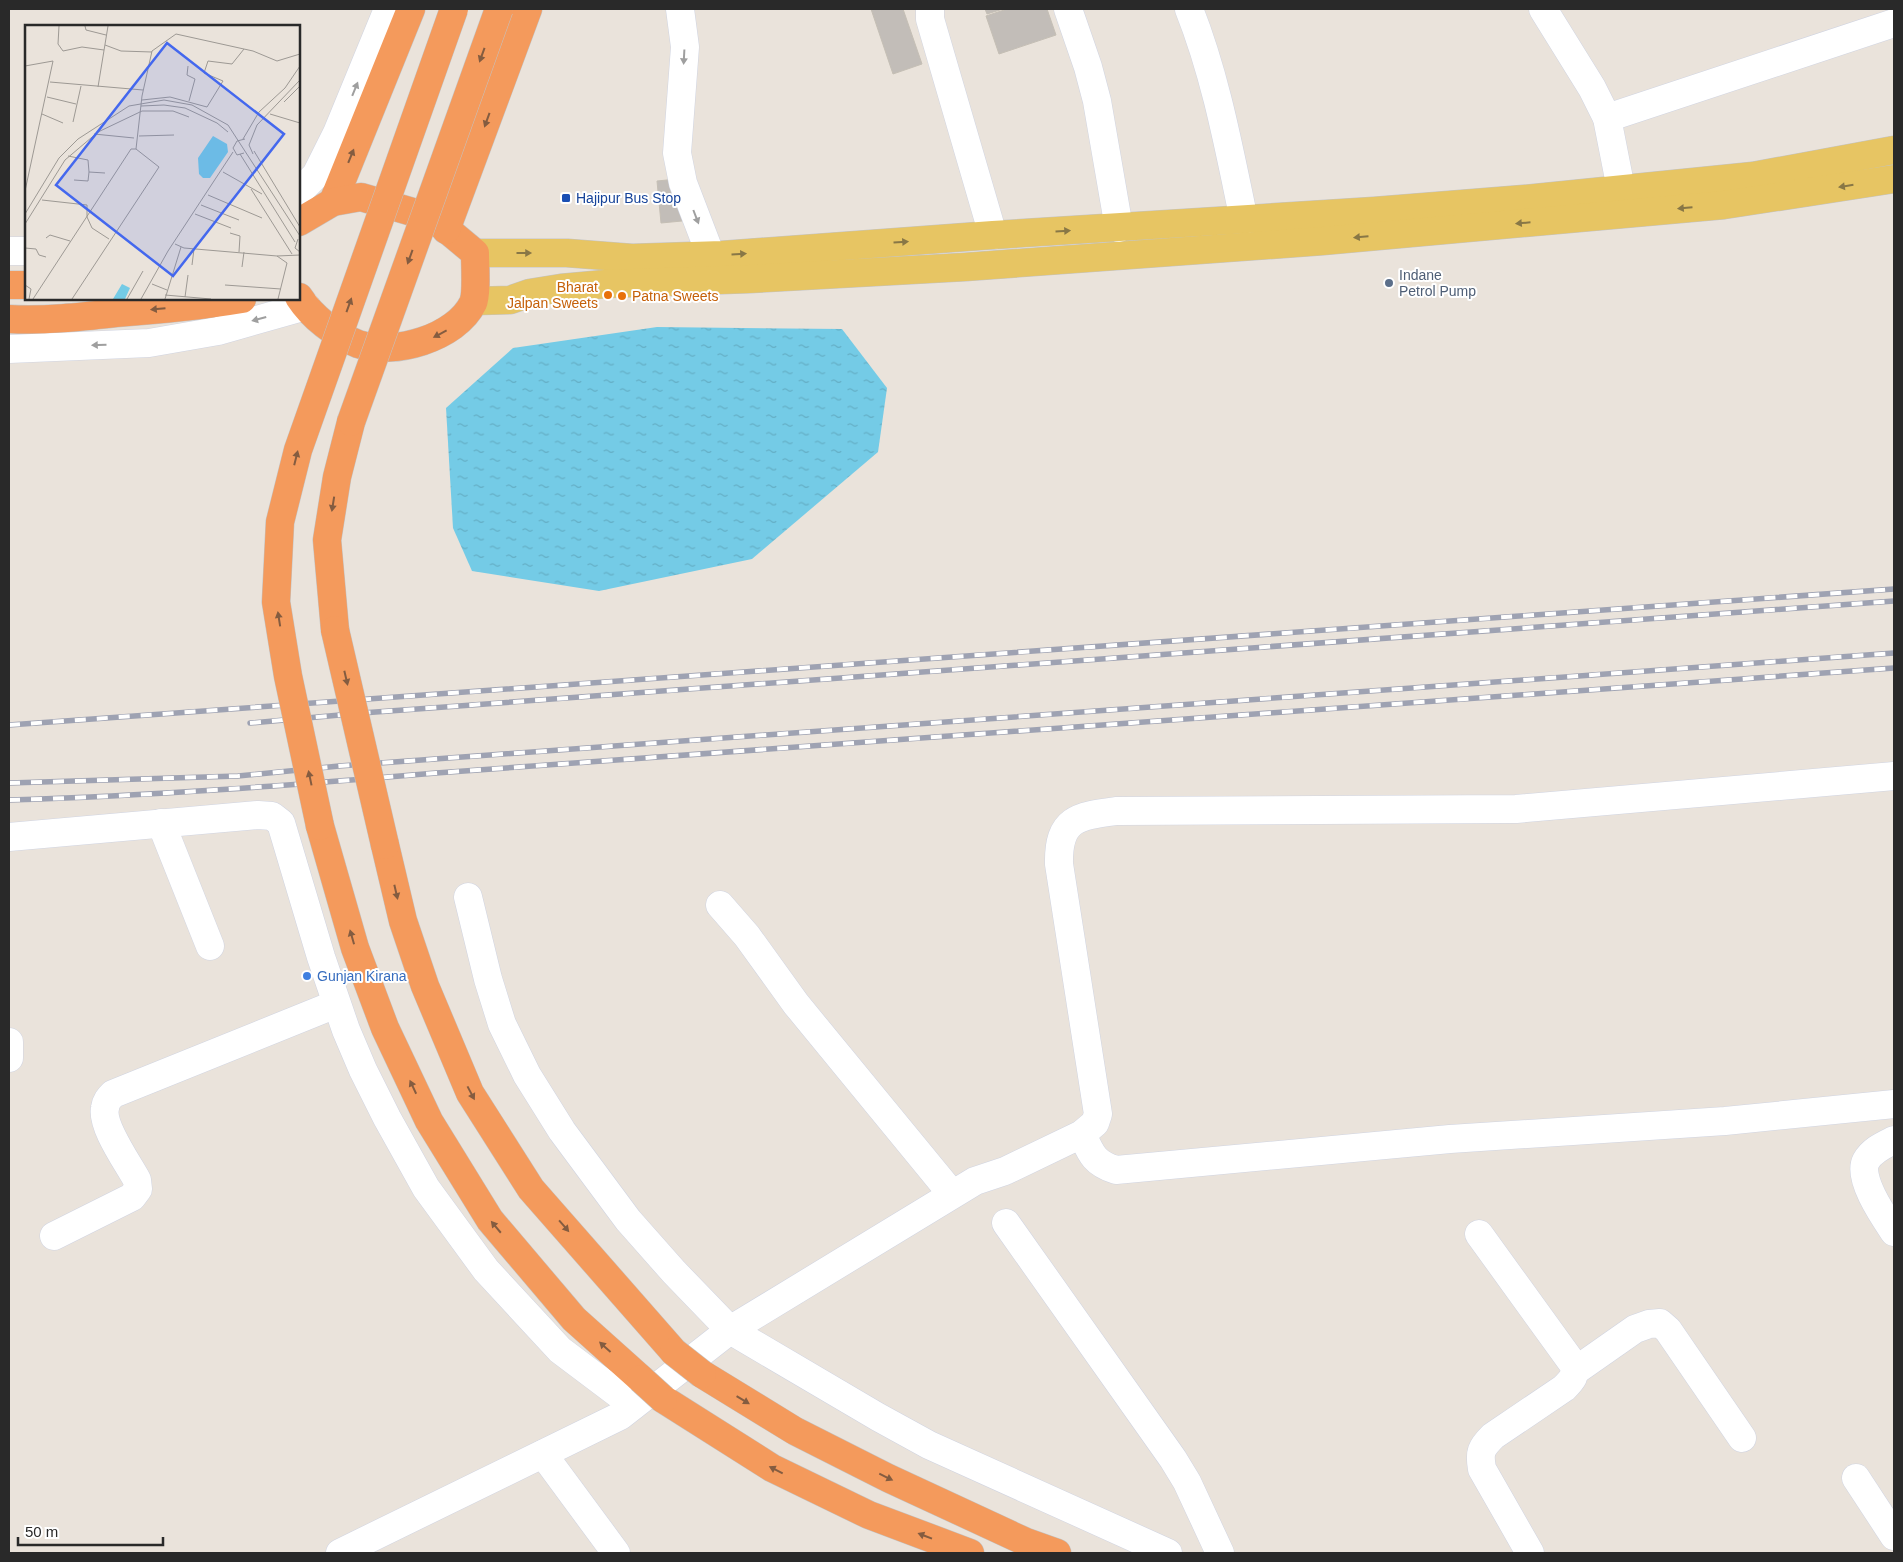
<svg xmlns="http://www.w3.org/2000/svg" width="1903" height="1562" viewBox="0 0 1903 1562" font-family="Helvetica,sans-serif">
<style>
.water{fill:url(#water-ripples)}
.building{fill:#c2bdb8;stroke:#c5bfb5}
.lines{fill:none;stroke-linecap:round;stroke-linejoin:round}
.minor-casing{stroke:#d0d4e1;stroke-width:29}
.major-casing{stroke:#c3c3c3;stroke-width:29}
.highway-casing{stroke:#c3c3c3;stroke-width:29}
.minor{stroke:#fff;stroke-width:28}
.major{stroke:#e7c563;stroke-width:28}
.highway{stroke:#f49a5c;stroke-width:28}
.rail-casing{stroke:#9ea2b2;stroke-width:5.5}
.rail{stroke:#fff;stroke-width:4;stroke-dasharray:11;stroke-linecap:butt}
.highway-bridge-casing{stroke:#c3c3c3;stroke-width:29;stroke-linecap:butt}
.highway-bridge{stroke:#f49a5c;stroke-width:28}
.oneway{fill:#845c40}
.oneway2{fill:#9f9f9f}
.oneway3{fill:#887746}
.transit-dot{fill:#1a4fb4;stroke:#fff;stroke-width:2}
.service-dot{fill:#5c6f8a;stroke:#fff;stroke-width:2}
.food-dot{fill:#e8710a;stroke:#fff;stroke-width:2}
.shop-dot{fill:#3f7fe0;stroke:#fff;stroke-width:2}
.labels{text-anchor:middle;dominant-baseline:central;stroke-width:4;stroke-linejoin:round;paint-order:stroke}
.transit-label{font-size:14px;fill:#164399;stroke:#fff;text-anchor:start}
.service-label{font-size:14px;fill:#4e5e75;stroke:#fff;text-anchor:start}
.food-label{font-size:14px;fill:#c56008;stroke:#fff;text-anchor:end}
.shop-label{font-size:14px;fill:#366cbe;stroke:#fff;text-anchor:start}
.inset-road{fill:none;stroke:#9d9994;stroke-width:1}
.view{fill:#4468ee;fill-opacity:0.15;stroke:#4468ee;stroke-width:2.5}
.inset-edge{fill:none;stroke:#292929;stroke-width:2.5}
</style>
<defs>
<pattern id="water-ripples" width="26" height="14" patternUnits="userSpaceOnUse" patternTransform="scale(1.25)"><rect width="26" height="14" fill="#74cbe6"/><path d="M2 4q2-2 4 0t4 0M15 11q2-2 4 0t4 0" fill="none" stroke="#64aec5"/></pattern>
</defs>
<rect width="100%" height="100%" fill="#eae3db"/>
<path class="water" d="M 657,327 L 842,329 L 887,388 L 878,452 L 752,559 L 599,591 L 472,571 L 453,528 L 446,408 L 513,348 Z"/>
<g class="building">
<path d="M 871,9 L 903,9 L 922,64 L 893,74 Z"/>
<path d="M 985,9 L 1003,9 L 987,14 Z"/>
<path d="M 1007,9 L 1047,9 L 1056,35 L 999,54 L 986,16 Z"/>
<path d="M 677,179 L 682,221 L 661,223 L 657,181 Z"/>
</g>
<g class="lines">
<defs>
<g id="minor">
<path d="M 680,9 L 685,47 L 677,153 L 683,183 L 711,256"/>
<path d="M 930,9 L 930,19 L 993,235"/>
<path d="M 1068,9 L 1088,67 L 1097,101 L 1119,228"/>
<path d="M 1189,9 C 1216,77 1229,149 1244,220"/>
<path d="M 1543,9 L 1592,88 L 1607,118 L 1621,189"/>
<path d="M 1607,118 L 1894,23"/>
<path d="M 299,192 L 316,175 L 337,133 L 388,9"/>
<path d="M 9,251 L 26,251"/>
<path d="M 9,349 L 149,343 L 218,331 L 306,306"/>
<path d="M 161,823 L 210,946"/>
<path d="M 9,837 L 258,815 L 272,816 L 281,823 L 321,957 L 346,1030 L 363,1070 L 387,1118 L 426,1188 L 486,1270 L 560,1350 L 633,1405"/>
<path d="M 468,897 L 488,979 L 502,1024 L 527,1075 L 562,1131 L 628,1220 L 674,1272 L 730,1330 L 878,1417 L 929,1445 L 1168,1553"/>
<path d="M 720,905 L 747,936 L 796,1004 L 952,1194"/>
<path d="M 9,1042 L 9,1058"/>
<path d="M 1082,1134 C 1091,1154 1094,1163 1116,1170 L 1450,1139 L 1725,1121 L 1894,1104"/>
<path d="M 1894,1140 C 1884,1145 1872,1150 1866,1161 C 1857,1178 1884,1217 1894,1232"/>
<path d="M 1006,1223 L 1173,1459 L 1187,1482 L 1220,1553"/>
<path d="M 1479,1234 L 1573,1364 C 1577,1375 1572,1380 1564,1388 L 1493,1436 C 1481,1448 1479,1452 1482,1469 L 1530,1553"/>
<path d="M 54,1236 L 132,1197 L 138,1189 L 137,1180 C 128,1163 101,1126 105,1108 C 106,1101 109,1098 113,1094 L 336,1004"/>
<path d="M 1575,1371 L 1635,1329 L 1649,1324 L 1660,1323 L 1668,1330 L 1742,1438"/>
<path d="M 543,1454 L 616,1553"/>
<path d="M 1856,1478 L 1894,1536"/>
<path d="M 340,1553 L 620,1416 L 730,1330 L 975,1181 L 1005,1171 L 1082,1134 L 1095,1123 L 1098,1114 L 1059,864 C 1058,818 1078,816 1117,811 L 1516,809 L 1894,776"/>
</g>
<g id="major">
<path d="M 475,253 L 567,253 L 632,258 L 722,255 L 993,235 L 1374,211 L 1524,199 L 1753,176 L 1894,150"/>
<path d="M 474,301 L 510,300 L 530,293 L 561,288 L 605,284 L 749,279 L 965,267 L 1323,241 L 1724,205 L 1894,179"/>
</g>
<g id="highway">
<path d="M 333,202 L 411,9"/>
<path d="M 299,222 L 333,202 L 361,197 L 433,218 L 475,253 C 475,264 477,294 473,303 C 456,338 394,356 358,344 C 335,335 312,317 299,297"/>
<path d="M 446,230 L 528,9"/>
<path d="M 9,285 L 26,285"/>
<path d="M 9,319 C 44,321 80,317 116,313 C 158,310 200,306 242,299"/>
<path d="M 335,630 L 327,540 L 337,477 L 351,422"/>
<path d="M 320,826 L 355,948 L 385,1028 L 429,1121 L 490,1220 L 574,1319 L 641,1379"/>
<path d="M 385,845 L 403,921 L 425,986 L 470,1093 L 531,1189 L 674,1352"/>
<path d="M 702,1374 L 795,1431 L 888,1478 L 1026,1542 L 1057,1553"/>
<path d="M 663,1399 L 772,1468 L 869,1515 L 970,1553"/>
</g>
</defs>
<use href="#minor" class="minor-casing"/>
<use href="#major" class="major-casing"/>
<use href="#highway" class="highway-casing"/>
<use href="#minor" class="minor"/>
<use href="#major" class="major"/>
<use href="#highway" class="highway"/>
<defs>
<g id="rail">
<path d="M 250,723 L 362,713 L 1894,601"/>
<path d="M 9,725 L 1894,589"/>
<path d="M 9,783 L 238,776 L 339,766 L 1894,653"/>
<path d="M 9,800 C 152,796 294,785 436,773 L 1894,668"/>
</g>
</defs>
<use href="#rail" class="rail-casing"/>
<use href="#rail" class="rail"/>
<defs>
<g id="highway-bridge">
<path d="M 351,422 L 499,9"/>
<path d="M 335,630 L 385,845"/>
<path d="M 320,826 L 288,676 L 276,602 L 280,522 L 298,450 L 454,9"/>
<path d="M 674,1352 L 702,1374"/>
<path d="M 641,1379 L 663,1399"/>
</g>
</defs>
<use href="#highway-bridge" class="highway-bridge-casing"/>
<use href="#highway-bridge" class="highway-bridge"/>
</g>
<defs><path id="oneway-solid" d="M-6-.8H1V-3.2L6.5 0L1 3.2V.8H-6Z" transform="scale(1.25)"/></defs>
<g class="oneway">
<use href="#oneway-solid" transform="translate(482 55) rotate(110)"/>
<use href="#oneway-solid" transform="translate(487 120) rotate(110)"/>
<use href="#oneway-solid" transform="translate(351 156) rotate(-68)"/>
<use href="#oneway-solid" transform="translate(410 257) rotate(110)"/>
<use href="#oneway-solid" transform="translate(349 305) rotate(-70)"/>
<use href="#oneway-solid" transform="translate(158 309) rotate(175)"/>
<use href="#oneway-solid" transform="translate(440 334) rotate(152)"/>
<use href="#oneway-solid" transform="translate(296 458) rotate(-76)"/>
<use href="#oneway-solid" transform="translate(333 504) rotate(99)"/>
<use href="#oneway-solid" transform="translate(279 619) rotate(-99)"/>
<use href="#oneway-solid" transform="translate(346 678) rotate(77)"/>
<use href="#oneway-solid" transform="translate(310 778) rotate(-102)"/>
<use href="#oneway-solid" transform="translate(396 892) rotate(77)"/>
<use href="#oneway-solid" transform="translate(352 937) rotate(-106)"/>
<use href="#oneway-solid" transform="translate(413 1087) rotate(-115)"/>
<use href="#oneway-solid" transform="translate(471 1093) rotate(62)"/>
<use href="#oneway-solid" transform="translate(564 1226) rotate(49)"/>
<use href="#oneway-solid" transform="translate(496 1227) rotate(-130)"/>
<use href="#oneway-solid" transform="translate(605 1347) rotate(-138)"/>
<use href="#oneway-solid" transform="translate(743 1400) rotate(31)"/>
<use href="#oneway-solid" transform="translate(776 1470) rotate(-153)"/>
<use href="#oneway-solid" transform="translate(886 1477) rotate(26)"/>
<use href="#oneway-solid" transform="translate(925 1536) rotate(-159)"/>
</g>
<g class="oneway2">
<use href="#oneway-solid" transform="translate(684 57) rotate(93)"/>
<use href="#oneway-solid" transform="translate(355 89) rotate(-68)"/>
<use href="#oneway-solid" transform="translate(696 217) rotate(69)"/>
<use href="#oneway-solid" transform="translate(259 319) rotate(165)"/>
<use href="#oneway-solid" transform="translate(99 345) rotate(178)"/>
</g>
<g class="oneway3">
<use href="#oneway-solid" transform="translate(1846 186) rotate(171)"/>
<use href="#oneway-solid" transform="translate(1685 208) rotate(175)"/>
<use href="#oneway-solid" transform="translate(1523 223) rotate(175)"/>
<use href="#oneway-solid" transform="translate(1063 231) rotate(-3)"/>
<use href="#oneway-solid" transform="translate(1361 237) rotate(175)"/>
<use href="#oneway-solid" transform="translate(901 242) rotate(-4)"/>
<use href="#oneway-solid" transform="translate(524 253)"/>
<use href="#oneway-solid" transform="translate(739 254) rotate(-4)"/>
</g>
<rect class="transit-dot" x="561" y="193" width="10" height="10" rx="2.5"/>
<circle class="service-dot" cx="1389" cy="283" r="5"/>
<g class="food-dot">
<circle cx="608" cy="295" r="5"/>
<circle cx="622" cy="296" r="5"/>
</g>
<circle class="shop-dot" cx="307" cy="976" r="5"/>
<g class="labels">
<g class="transit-label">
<text x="576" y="198">Hajipur Bus Stop</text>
</g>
<g class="service-label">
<text x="1399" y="275">Indane<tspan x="1399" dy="16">Petrol Pump</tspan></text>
</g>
<g class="food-label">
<text x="598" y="287">Bharat<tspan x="598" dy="16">Jalpan Sweets</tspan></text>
<text x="632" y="296" text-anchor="start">Patna Sweets</text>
</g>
<g class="shop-label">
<text x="317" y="976">Gunjan Kirana</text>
</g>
</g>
<g transform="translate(25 25)">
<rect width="275" height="275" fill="#eae3db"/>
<path d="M 188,111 L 202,119 L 203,127 L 185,153 L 178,153 L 174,149 L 173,133 ZM 97,259 L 105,263 L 100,274 L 88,274 Z" fill="#74cbe6"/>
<path class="inset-road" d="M 34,1 L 33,19 L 38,26 L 57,22 L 79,25M 60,1 L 61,5 L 81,10M 80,20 L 96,26 L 127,27M 0,41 L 28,36 L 0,166M 163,41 L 162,50 L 170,54 L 164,76M 25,57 L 118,65M 73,62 L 83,1M 22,72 L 51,79M 117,75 L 145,72 L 182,82 L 198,56 L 179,48 L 183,36 L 207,39 L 219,24M 259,77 L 275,61M 116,81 L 139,80 L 160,83 L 192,98 L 203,107M 17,89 L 38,98M 245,89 L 275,98M 48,97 L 56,61M 69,109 L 109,113M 114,111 L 149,110M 218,114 L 234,87 L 260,63 L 275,41M 229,126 L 275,202M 219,128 L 212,130 L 208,123 L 212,116 L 220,114M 215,129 L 270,217M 228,129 L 224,120 L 232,100 L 275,55M 43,131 L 63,135 L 64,147 L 80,148M 198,147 L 237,169M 49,155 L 63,156 L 64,147M 226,164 L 267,229M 183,170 L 237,193M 17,175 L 62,180 L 62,192 L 67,203 L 84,214M 176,180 L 214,195M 0,189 L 34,133 L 53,114 L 104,81 L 139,75 L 167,80 L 203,100 L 275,211M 170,189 L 206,203M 0,199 L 40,135 L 73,107 L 117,86 L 148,86 L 164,92M 205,208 L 215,211 L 214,227M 21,213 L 25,210 L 45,216M 273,214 L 270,223 L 275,227M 150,219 L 159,223 L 252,231 L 262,238 L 253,274M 0,223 L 11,224 L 14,230 L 21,232M 252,231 L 275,230M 167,240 L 169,224M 217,242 L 219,227M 127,259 L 142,265M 0,260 L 6,264 L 4,274M 200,260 L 256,264M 140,270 L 186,274M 160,272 L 163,250M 8,274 L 106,124 L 111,124M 47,274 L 134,142 L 111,124 L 117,71 L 127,26 L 151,9 L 228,26 L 252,36 L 275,29M 102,274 L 118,246M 116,274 L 143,226 L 208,127M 140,274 L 156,222"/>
<path class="view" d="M 142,18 L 259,109 L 148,251 L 31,160 Z"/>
<rect width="275" height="275" class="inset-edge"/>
</g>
<rect width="1903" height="1562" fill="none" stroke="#292929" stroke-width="20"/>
<path d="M18 1537v8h145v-8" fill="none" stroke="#292929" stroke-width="2.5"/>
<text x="25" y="1537" font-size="15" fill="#292929" stroke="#ffffff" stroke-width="4" paint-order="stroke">50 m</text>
</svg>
